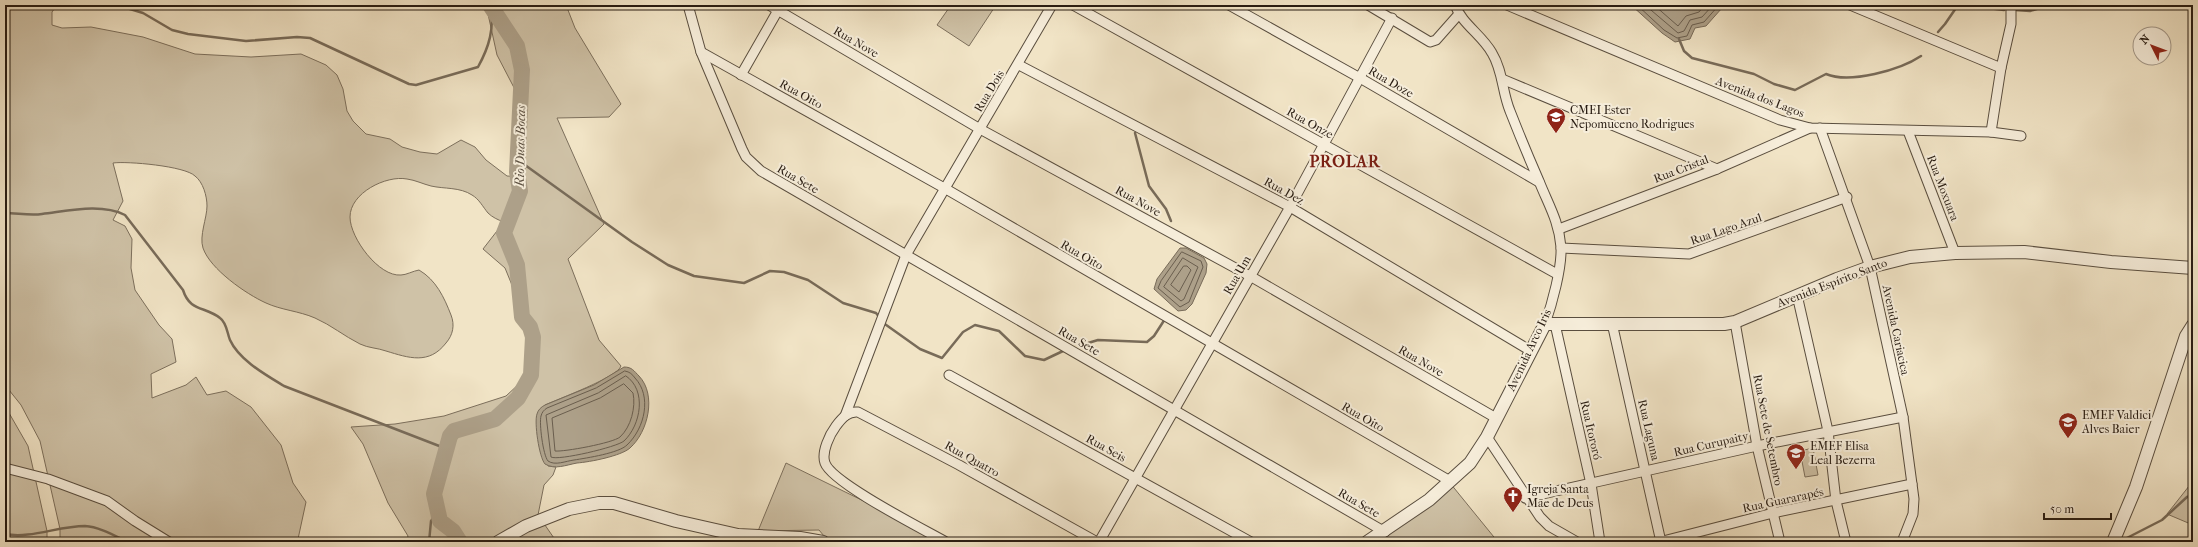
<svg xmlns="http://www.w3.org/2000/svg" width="2198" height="547" viewBox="0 0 2198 547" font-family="'IM FELL French Canon',serif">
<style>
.green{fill:#cfc2a7;stroke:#7c6f5c}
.water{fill:#ada089;stroke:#786b59}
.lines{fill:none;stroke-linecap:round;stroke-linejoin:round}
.shore{stroke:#6a5e4e;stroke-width:1}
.stream{stroke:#786b59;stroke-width:2.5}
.river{stroke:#ada089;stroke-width:16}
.minor-casing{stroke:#5a4e3f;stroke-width:11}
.tertiary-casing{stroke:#5a4e3f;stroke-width:14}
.minor{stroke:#f6edda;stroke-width:9}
.tertiary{stroke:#f6edda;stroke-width:12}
.labels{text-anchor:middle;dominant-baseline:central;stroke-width:4;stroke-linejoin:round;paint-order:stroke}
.street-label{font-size:12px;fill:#281c12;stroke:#f6edda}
.poi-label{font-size:12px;fill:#281c12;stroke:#f6edda;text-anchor:start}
.water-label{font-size:13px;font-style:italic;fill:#5d5142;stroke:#f6edda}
.district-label{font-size:16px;font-weight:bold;letter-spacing:1px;fill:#7a1f14;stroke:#f6edda}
</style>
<rect width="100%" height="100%" fill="#f1e4c6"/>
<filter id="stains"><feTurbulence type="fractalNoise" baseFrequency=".005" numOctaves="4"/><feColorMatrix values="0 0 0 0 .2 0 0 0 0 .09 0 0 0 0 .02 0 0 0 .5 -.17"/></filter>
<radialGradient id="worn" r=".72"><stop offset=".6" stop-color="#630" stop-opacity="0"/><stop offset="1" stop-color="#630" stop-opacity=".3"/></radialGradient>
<g class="green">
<path d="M 5,5 L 57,5 L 52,12 L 52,25 L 62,28 L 91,27 L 143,37 L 195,54 L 251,57 L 301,54 L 326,65 L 337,75 L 343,89 L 347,111 L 353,121 L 366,134 L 390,139 L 402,147 L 420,152 L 437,154 L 461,140 L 475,147 L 486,160 L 507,176 L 523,177 L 525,173 L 523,105 L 497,55 L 486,5 L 566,5 L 575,28 L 621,104 L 609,117 L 557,118 L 604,224 L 568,259 L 599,340 L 621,366 C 618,377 558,399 545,405 L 548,466 L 556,467 L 553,475 L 544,485 L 538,515 L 556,541 L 560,542 L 406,542 L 408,536 L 388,503 L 363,444 L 351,427 L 395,424 L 444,416 L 506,396 L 534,370 L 525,317 L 505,268 L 483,249 L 504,222 C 498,220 492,217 488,213 C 483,207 479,199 472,195 C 460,187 444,189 431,186 C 423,184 415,180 407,179 C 386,175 350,193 350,217 C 350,238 379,277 401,275 C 406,275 413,271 419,270 C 436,280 444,297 451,315 C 455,325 453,335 446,343 C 429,365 409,358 386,351 C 378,348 368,348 360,344 C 344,336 331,325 315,318 C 299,311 281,310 266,303 C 246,294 210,269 203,248 C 199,236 207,218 207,206 C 207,196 203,182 195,176 C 185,166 127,161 113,163 L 123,201 L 113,220 L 125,226 L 132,239 L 131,268 L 135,290 L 159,325 L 172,339 L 176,362 L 151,374 L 152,398 L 186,385 L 196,377 L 207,395 L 226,391 L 251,407 L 281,445 L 293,483 L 306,502 L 298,539 L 296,542 L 60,542 L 60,529 L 40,441 L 21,405 L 5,385 Z"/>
<path d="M 951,5 L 996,5 L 969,46 L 937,25 Z"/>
<path d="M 5,406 L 28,446 L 47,531 L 47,542 L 5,542 Z"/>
<path d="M 1813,448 L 1818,475 L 1805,477 L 1800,451 Z"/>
<path d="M 786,463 L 929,533 L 938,542 L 829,542 L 819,530 L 758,531 Z"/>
<path d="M 2193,481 L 2193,525 L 2167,514 Z"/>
<path d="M 1450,483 L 1498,542 L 1367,542 Z"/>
</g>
<g class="water">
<path d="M 1631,5 L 1723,5 L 1722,8 L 1706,26 L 1695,28 L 1690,39 L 1675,42 L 1662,33 Z"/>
<path d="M 1180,248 L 1186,248 L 1204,258 L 1207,264 L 1206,273 L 1192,304 L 1186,310 L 1178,311 L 1154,289 L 1157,279 Z"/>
<path d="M 624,367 C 632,367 634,371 639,376 C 657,395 648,432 630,448 C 621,456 590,462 577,463 C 566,465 555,470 545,464 C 539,457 534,422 537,414 C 538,410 541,407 545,405 L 594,385 Z"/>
</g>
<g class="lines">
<g class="shore">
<path d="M 1637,5 L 1664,30 L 1677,38 L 1687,36 L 1692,25 L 1704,22 L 1719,5"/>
<path d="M 1645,5 L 1678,33 L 1684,31 L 1690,20 L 1702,17 L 1713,5"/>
<path d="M 1654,5 L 1678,26 L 1686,16 L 1699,12 L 1705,5"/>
<path d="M 1182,252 L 1201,261 L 1203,267 L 1189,302 L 1180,307 L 1158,288 L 1161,281 Z"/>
<path d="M 1183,258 L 1198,267 L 1184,299 L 1181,301 L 1164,287 Z"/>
<path d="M 1184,266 L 1187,266 L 1191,270 L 1179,292 L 1171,285 Z"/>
<path d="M 625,371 C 630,372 632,374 635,378 C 652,396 645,428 627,445 C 619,453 587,458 574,460 C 566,461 555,466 548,461 C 543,455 539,423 541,416 C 542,412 544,410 547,408 L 596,388 Z"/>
<path d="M 626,376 C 647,390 641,425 624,441 C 617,447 558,461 551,457 L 546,415 L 598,393 Z"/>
<path d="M 624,384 L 633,393 C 636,407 631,427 620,437 C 613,443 564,452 555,451 L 552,418 L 600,398 Z"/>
</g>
<g class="stream">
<path d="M 117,5 L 143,13 L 172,30 L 188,34 L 246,41 L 297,37 L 310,38 L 409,84 L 416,85 L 478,67 C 489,47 495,28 490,5"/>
<path d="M 2015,10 L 2030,11 L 2050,5"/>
<path d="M 1938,32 L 1945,24 L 1956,8 L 1972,6 L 2004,10"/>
<path d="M 1679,39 L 1684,51 L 1692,58 L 1754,74 L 1774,84 L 1795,90 L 1826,74 C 1850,84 1900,70 1921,56"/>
<path d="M 1135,133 L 1149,186 L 1166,209 L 1171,221"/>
<path d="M 518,160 L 632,242 L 668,265 L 694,276 L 744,283 L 770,271 L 784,272 L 808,280 L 843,303 L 876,313 L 880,318"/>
<path d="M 5,213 C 17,213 30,216 42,214 C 68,211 101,203 125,215 L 183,290 C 190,312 205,306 220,318 C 227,323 227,333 230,340 C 239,360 266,375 284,386 L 447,449"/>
<path d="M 882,322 L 920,349 L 942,358 L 963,332 L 975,325 L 999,331 L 1025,356 L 1044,360 L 1063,351"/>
<path d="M 1088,343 L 1098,340 L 1147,342 L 1154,336 L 1165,319"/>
<path d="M 5,534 C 31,539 58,526 85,526 C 100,527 115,536 128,542"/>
<path d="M 429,542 L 431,521 L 438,512"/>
<path d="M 2119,542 L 2162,520 L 2187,497 L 2193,495"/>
</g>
<path class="river" d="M 460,542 L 453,531 L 440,521 L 434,494 L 450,436 L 454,431 L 495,419 L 518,398 L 531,375 L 533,337 L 530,327 L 522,317 L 517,265 L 504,233 L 520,191 L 517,172 L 522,70 L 517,46 L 490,5"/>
<defs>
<g id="minor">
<path d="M 688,5 L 701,52 L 742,149 L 746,157 L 761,171 L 1385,532"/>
<path d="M 769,5 L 980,129 L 1250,276 L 1496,418"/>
<path d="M 1073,5 L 1557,274"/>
<path d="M 1229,5 L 1360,78 L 1539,182"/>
<path d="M 1368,5 L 1430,42 L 1436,40 L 1459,14"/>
<path d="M 1455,5 C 1462,24 1482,35 1492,53 C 1503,71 1502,92 1510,111 C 1519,134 1529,158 1539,181 C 1548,204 1559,221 1561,247 C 1562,268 1552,304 1545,324"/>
<path d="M 1507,5 L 1780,120 L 1810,128 L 1991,132 L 2021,136"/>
<path d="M 1850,5 L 2001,68"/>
<path d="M 701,52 L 946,189 L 1450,481"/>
<path d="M 1019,65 L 1290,207 L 1531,351"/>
<path d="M 741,75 L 781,5"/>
<path d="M 1502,79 L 1717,169"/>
<path d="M 1820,128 L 1870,267 L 1903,417 L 1914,499 L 1913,514 L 1902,542"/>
<path d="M 1908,131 L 1955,253"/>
<path d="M 1991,132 L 2001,68 L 2011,24 L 2011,5"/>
<path d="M 1559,229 L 1717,169 L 1810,128"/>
<path d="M 1561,248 L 1689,254 L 1847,197"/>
<path d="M 1797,295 L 1828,431 L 1836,501 L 1846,542"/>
<path d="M 1735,322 L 1757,446 L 1780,542"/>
<path d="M 1612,323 L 1661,542"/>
<path d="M 1555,324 L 1591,484 L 1600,542"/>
<path d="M 949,375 L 1251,542"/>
<path d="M 845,416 L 906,255 L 1052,5"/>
<path d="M 1487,437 L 1540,517 L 1549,526 L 1577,542"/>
<path d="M 5,468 L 48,479 L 107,501 L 135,521 L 169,542"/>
<path d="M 1525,498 L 1757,446 L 1903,417"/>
<path d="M 946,542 C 923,529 832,483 825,463 C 821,452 830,434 836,426 C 842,418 848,411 858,412 L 959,465 L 1097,542"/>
<path d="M 1099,542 L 1290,207 L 1392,18"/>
<path d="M 1659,542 L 1773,513 L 1912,484"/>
</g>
<g id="tertiary">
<path d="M 498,542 L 526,526 L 569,509 L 599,503 L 614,503 L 676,521 L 738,535 L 800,538 L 823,542"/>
<path d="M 1367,542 L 1429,500 L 1470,463 L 1487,437 L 1545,324 L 1724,324 L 1735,322 L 1837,279 L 1870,267 L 1910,257 L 1955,253 L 2024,252 L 2111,262 L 2193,268"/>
<path d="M 2113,542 L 2136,487 L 2186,336 L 2193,325"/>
</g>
</defs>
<use href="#minor" class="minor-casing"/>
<use href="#tertiary" class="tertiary-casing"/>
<use href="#minor" class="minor"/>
<use href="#tertiary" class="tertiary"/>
</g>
<defs>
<symbol id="school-pin" viewBox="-11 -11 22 30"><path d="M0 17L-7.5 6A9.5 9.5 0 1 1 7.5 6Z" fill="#8f2418" stroke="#f6edda"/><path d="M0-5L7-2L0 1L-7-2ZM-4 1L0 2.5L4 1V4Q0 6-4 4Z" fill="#fff"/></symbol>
<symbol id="church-pin" viewBox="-11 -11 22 30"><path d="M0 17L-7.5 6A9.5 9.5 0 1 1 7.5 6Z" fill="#8f2418" stroke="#f6edda"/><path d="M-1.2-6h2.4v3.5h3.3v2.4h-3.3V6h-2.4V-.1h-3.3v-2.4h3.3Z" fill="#fff"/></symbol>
</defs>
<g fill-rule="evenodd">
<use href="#school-pin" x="1545" y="106" width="22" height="30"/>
<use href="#school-pin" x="2057" y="411" width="22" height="30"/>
<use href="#school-pin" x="1785" y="442" width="22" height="30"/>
<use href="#church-pin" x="1502" y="485" width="22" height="30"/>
</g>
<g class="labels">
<g class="street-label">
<text transform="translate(856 42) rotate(30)">Rua Nove</text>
<text transform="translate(1391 82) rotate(30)">Rua Doze</text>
<text transform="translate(989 91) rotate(-59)">Rua Dois</text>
<text transform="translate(801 94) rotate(29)">Rua Oito</text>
<text transform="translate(1760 97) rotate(21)">Avenida dos Lagos</text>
<text transform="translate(1310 123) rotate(29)">Rua Onze</text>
<text transform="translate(1681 169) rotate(-21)">Rua Cristal</text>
<text transform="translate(798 179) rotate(30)">Rua Sete</text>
<text transform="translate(1943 188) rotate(69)">Rua Moxuara</text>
<text transform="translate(1284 191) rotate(29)">Rua Dez</text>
<text transform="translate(1138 201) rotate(29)">Rua Nove</text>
<text transform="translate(1726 229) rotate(-19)">Rua Lago Azul</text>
<text transform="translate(1082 255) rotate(30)">Rua Oito</text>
<text transform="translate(1237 275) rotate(-60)">Rua Um</text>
<text transform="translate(1832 283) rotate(-21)">Avenida Espírito Santo</text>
<text transform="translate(1896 330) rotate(78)">Avenida Cariacica</text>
<text transform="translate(1079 341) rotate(30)">Rua Sete</text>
<text transform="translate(1529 350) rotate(-65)">Avenida Arco Iris</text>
<text transform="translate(1421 361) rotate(30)">Rua Nove</text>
<text transform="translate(1363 417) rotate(30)">Rua Oito</text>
<text transform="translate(1591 430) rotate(77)">Rua Itororó</text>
<text transform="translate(1649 430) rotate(77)">Rua Laguna</text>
<text transform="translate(1768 430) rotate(79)">Rua Sete de Setembro</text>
<text transform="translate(1711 444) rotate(-13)">Rua Curupaity</text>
<text transform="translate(1106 448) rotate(29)">Rua Seis</text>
<text transform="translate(972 459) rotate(29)">Rua Quatro</text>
<text transform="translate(1783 500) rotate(-12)">Rua Guararapés</text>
<text transform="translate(1359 503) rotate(30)">Rua Sete</text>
</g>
<g class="poi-label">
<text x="1570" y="110">CMEI Ester<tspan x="1570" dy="14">Nepomuceno Rodrigues</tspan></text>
<text x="2082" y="415">EMEF Valdici<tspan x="2082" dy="14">Alves Baier</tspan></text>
<text x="1810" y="446">EMEF Elisa<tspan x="1810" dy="14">Leal Bezerra</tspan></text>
<text x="1527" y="489">Igreja Santa<tspan x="1527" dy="14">Mãe de Deus</tspan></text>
</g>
<g class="water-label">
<text transform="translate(520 146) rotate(-89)">Rio Duas Bocas</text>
</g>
<g class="district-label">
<text x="1345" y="161">PROLAR</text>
</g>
</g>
<rect width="2198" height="547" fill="none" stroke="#f1e4c6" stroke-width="20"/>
<rect x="6" y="6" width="2186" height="535" fill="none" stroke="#281c12" stroke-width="2"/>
<rect x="10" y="10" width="2178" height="527" fill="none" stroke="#281c12"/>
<g transform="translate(2152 46) rotate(312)"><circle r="19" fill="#f6edda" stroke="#a4998a"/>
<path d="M0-3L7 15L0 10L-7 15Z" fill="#8f2418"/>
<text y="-6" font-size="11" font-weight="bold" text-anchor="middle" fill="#281c12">N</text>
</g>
<path d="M2044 513v6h67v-6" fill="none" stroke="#281c12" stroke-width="2"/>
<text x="2050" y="513" font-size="12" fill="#281c12" stroke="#f6edda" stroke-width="3" paint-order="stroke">50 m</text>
<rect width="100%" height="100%" filter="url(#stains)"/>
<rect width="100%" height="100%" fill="url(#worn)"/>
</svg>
